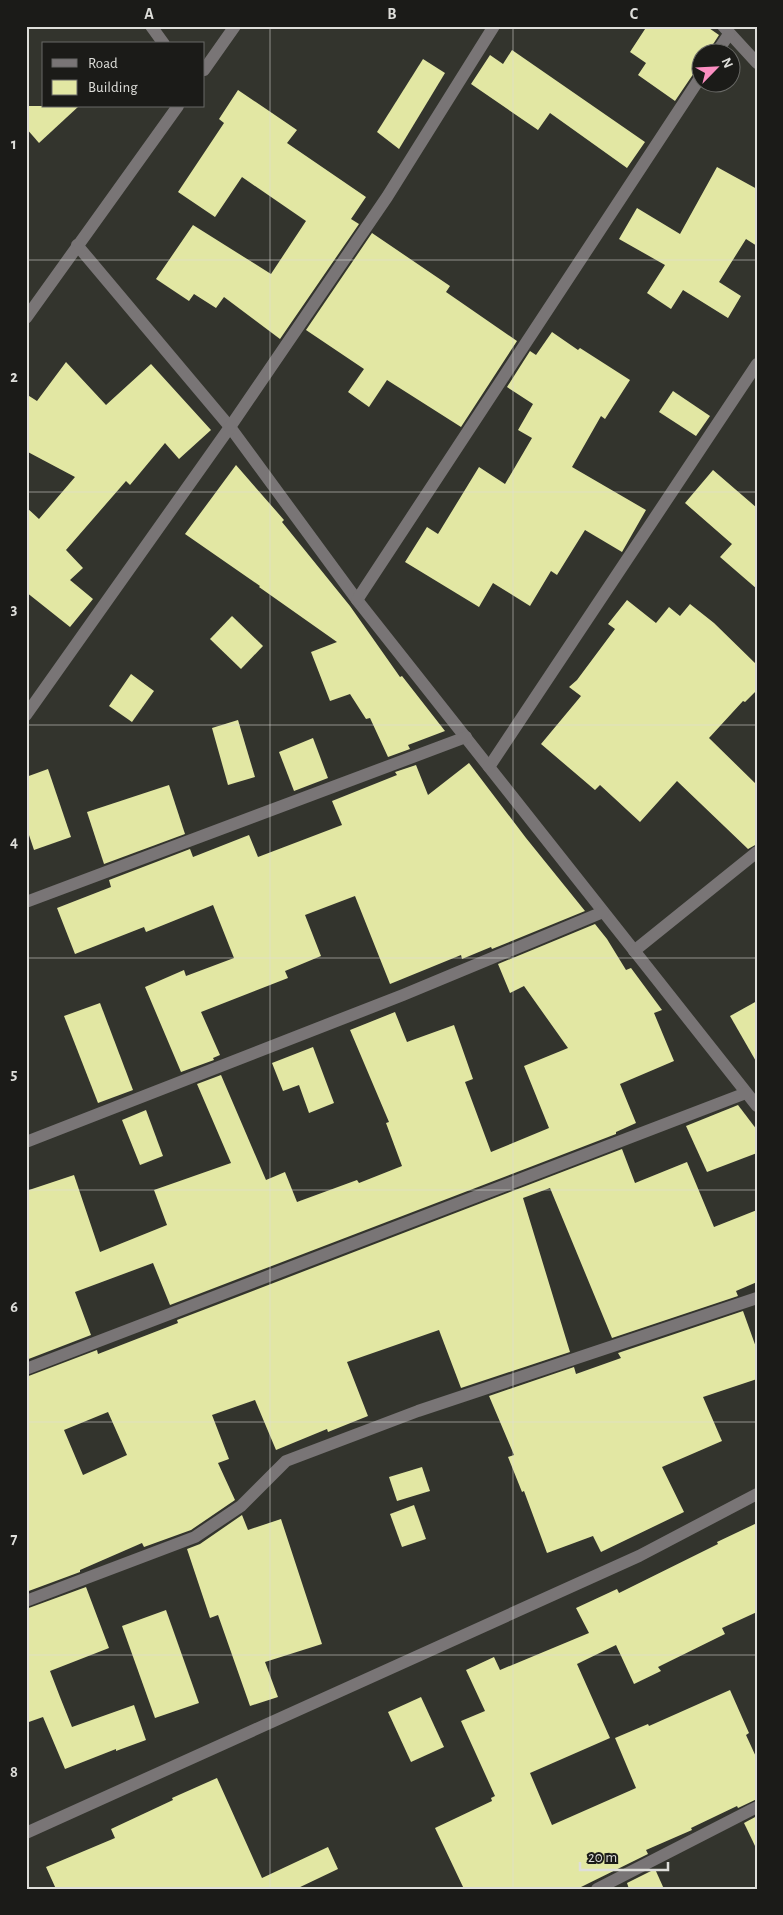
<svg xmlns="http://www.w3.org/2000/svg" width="783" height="1915" viewBox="0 0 783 1915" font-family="'Alegreya Sans',sans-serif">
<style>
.building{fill:#e2e7a3;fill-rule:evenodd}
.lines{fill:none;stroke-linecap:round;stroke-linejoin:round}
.minor{stroke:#797576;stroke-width:12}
.grid{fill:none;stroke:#dededa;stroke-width:1;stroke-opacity:0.55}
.neatline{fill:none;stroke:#dededa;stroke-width:2}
.grid-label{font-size:16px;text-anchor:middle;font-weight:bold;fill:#dededa}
</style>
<rect width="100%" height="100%" fill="#33342d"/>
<g class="building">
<path d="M 647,26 L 706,26 L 719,35 L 708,52 L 700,52 L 700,64 L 675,101 L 638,75 L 646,63 L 630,52 Z"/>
<path d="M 512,50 L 645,142 L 627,168 L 550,113 L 538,130 L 471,84 L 490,55 L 503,64 Z"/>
<path d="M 423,59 L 445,73 L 399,149 L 377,132 Z"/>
<path d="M 238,90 L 297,130 L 287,143 L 366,197 L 351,219 L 359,224 L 280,339 L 224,297 L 216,308 L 194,294 L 189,301 L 156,279 L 193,225 L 271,274 L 306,221 L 242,177 L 215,217 L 178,192 L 224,123 L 219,119 Z"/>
<path d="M 26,106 L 79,106 L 39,143 L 26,128 Z"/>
<path d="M 717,167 L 757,189 L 757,246 L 746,239 L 719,282 L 741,296 L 728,318 L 683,290 L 671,309 L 647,293 L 665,265 L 619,239 L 637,208 L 680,234 Z"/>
<path d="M 372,233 L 450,286 L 446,292 L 517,341 L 461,427 L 387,380 L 369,407 L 348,392 L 364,369 L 306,330 Z"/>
<path d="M 552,332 L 578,350 L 580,348 L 630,380 L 605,419 L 601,416 L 572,467 L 646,510 L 622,552 L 585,530 L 557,575 L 551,571 L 530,606 L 493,583 L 479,607 L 405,562 L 427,527 L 438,534 L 479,467 L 505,484 L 532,438 L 518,430 L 533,404 L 507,387 L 530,351 L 536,355 Z"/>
<path d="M 66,362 L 106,405 L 151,364 L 211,430 L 179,459 L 165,443 L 130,485 L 126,481 L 66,550 L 83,568 L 70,580 L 93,599 L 70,627 L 26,592 L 26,507 L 39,519 L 75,477 L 26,451 L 26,394 L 37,401 Z"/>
<path d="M 673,391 L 710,416 L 696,436 L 659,412 Z"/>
<path d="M 236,465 L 284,520 L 282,522 L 350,606 L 400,677 L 402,676 L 445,731 L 408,745 L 410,749 L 388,757 L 370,718 L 366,719 L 350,694 L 330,701 L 311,652 L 337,642 L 259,587 L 260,586 L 185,534 Z"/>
<path d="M 713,470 L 757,508 L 757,589 L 720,557 L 732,544 L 685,503 Z"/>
<path d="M 627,600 L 656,623 L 669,607 L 680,616 L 690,604 L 714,623 L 757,665 L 757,690 L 745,702 L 743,701 L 709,738 L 757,785 L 757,844 L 748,849 L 677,781 L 640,822 L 600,785 L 595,790 L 541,744 L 581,696 L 569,687 L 577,680 L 615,629 L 608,624 Z"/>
<path d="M 232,616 L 263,646 L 241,669 L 210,639 Z"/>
<path d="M 131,674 L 154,691 L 132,722 L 109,706 Z"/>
<path d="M 238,720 L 255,777 L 228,785 L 212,728 Z"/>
<path d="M 313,738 L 328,778 L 294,791 L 279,752 Z"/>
<path d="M 469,763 L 526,838 L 585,911 L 492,949 L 491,947 L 462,959 L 461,955 L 390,984 L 355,896 L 305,915 L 321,956 L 285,971 L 288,978 L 201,1012 L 220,1055 L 213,1058 L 214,1060 L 181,1072 L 145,987 L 184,970 L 186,976 L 234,958 L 213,905 L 146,932 L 144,927 L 75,954 L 57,908 L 111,887 L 109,880 L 190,849 L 193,857 L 249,835 L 258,857 L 342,825 L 332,801 L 397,775 L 395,772 L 416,765 L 428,795 Z"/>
<path d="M 48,769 L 71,837 L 34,850 L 26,826 L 26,777 Z"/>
<path d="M 169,785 L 185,834 L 104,864 L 87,812 Z"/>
<path d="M 595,924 L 607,939 L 626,970 L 631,968 L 662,1010 L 654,1013 L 674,1061 L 620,1084 L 636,1123 L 616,1132 L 616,1134 L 170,1305 L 153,1263 L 75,1292 L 91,1335 L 26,1360 L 26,1191 L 74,1175 L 100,1252 L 167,1225 L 154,1190 L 231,1163 L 197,1084 L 221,1075 L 266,1180 L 285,1172 L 297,1202 L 357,1180 L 359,1183 L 402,1166 L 386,1123 L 389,1122 L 350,1030 L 395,1012 L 407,1042 L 454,1025 L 473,1079 L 465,1082 L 491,1152 L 549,1128 L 524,1066 L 568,1048 L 524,986 L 510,993 L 498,964 Z"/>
<path d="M 757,1001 L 757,1063 L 730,1016 Z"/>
<path d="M 100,1003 L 133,1090 L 98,1103 L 64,1016 Z"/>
<path d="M 313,1047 L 334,1103 L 309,1113 L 299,1085 L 283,1091 L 272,1063 Z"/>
<path d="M 738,1105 L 757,1130 L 757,1153 L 707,1172 L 686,1126 Z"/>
<path d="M 146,1110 L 163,1156 L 140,1165 L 122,1120 Z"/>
<path d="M 622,1149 L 635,1183 L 687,1162 L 714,1227 L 757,1210 L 757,1282 L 736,1291 L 738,1296 L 612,1338 L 550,1188 L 523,1198 L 570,1352 L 461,1388 L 439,1330 L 347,1362 L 368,1416 L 328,1432 L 327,1429 L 276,1450 L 255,1400 L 212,1415 L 229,1459 L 218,1463 L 235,1500 L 191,1530 L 144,1547 L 142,1543 L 80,1570 L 80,1572 L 26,1592 L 26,1377 L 97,1350 L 98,1354 L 178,1323 L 177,1320 ZM 108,1412 L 127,1455 L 83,1475 L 64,1430 Z"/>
<path d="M 743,1311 L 757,1350 L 757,1379 L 703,1397 L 722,1441 L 662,1467 L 684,1512 L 601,1552 L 593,1536 L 547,1553 L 524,1491 L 522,1492 L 508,1457 L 514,1455 L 489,1396 L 574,1367 L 576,1374 L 621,1358 L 618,1353 Z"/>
<path d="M 422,1467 L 430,1491 L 397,1501 L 389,1477 Z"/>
<path d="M 414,1505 L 426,1539 L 402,1547 L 390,1514 Z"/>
<path d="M 242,1515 L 248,1530 L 281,1519 L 322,1644 L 265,1662 L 278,1697 L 250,1706 L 218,1615 L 210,1618 L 187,1549 L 200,1544 Z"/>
<path d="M 757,1523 L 757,1612 L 722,1628 L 725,1634 L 658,1667 L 661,1671 L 634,1684 L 616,1645 L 577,1664 L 610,1738 L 530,1773 L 552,1825 L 636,1788 L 615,1738 L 648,1724 L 649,1726 L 730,1690 L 749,1733 L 746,1735 L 757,1759 L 757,1799 L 738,1808 L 737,1806 L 691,1828 L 692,1830 L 646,1850 L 648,1854 L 577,1889 L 464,1889 L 435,1828 L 492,1801 L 491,1798 L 495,1796 L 461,1721 L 485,1711 L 466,1670 L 494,1657 L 500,1670 L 589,1633 L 576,1608 L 617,1589 L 619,1593 L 718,1544 L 717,1542 Z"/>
<path d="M 86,1587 L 109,1648 L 50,1671 L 60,1697 L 72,1727 L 134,1705 L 146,1740 L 116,1751 L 116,1749 L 65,1769 L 43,1717 L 26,1723 L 26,1609 Z"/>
<path d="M 166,1610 L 199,1703 L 155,1718 L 122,1626 Z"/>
<path d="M 421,1697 L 444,1747 L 411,1762 L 388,1712 Z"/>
<path d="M 217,1778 L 262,1878 L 328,1847 L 338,1869 L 296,1889 L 56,1889 L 46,1867 L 115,1838 L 111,1829 L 173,1800 L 172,1798 Z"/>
<path d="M 757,1816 L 757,1850 L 744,1823 Z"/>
<path d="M 655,1869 L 664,1889 L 629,1889 L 627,1883 Z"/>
</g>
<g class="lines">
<g class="minor">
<path d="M 151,26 L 164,44"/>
<path d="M 723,26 L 757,63"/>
<path d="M 717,52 L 729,34"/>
<path d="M 204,70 L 235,26"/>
<path d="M 77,245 L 230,427 L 357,600 L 757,1106"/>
<path d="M 26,318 L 178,106"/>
<path d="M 357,600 L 700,78"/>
<path d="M 26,715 L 230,427 L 387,197 L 494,26"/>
<path d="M 489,767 L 757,364"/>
<path d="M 26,902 L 466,737"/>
<path d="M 634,951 L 757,852"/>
<path d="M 26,1142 L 403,995 L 603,912"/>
<path d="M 26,1369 L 746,1093"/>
<path d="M 26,1601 L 195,1537 L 241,1506 L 286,1461 L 418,1411 L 757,1298"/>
<path d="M 26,1833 L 639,1556 L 757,1494"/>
<path d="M 597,1889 L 757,1807"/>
</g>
</g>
<path class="grid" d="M 270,26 L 270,1889M 513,26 L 513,1889M 26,260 L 757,260M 26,492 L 757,492M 26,725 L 757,725M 26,958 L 757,958M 26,1190 L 757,1190M 26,1422 L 757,1422M 26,1655 L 757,1655"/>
<rect width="783" height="1915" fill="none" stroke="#1b1b18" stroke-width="55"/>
<rect x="42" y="42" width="162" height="65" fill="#1b1b18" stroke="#696966"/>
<rect x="52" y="59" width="25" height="8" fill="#797576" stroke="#696966"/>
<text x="88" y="68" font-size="15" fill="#dededa">Road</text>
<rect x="52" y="80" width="25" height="15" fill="#e2e7a3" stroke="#696966"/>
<text x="88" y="92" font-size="15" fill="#dededa">Building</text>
<g transform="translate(716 68) rotate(66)"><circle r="24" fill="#1b1b18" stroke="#696966"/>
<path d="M0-4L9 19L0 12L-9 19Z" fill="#fc8fc2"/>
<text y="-8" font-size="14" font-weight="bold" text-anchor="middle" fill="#dededa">N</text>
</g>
<path d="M580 1862v8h88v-8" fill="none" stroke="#dededa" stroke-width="2.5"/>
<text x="588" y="1862" font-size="15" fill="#dededa" stroke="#1b1b18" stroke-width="4" paint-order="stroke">20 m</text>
<rect x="28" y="28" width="728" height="1860" class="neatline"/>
<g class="grid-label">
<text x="149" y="19">A</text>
<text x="392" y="19">B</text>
<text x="634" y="19">C</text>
<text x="14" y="149">1</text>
<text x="14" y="382">2</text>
<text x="14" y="614">3</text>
<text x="14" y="847">4</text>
<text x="14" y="1079">5</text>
<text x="14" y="1312">6</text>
<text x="14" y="1544">7</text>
<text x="14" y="1777">8</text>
</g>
</svg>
